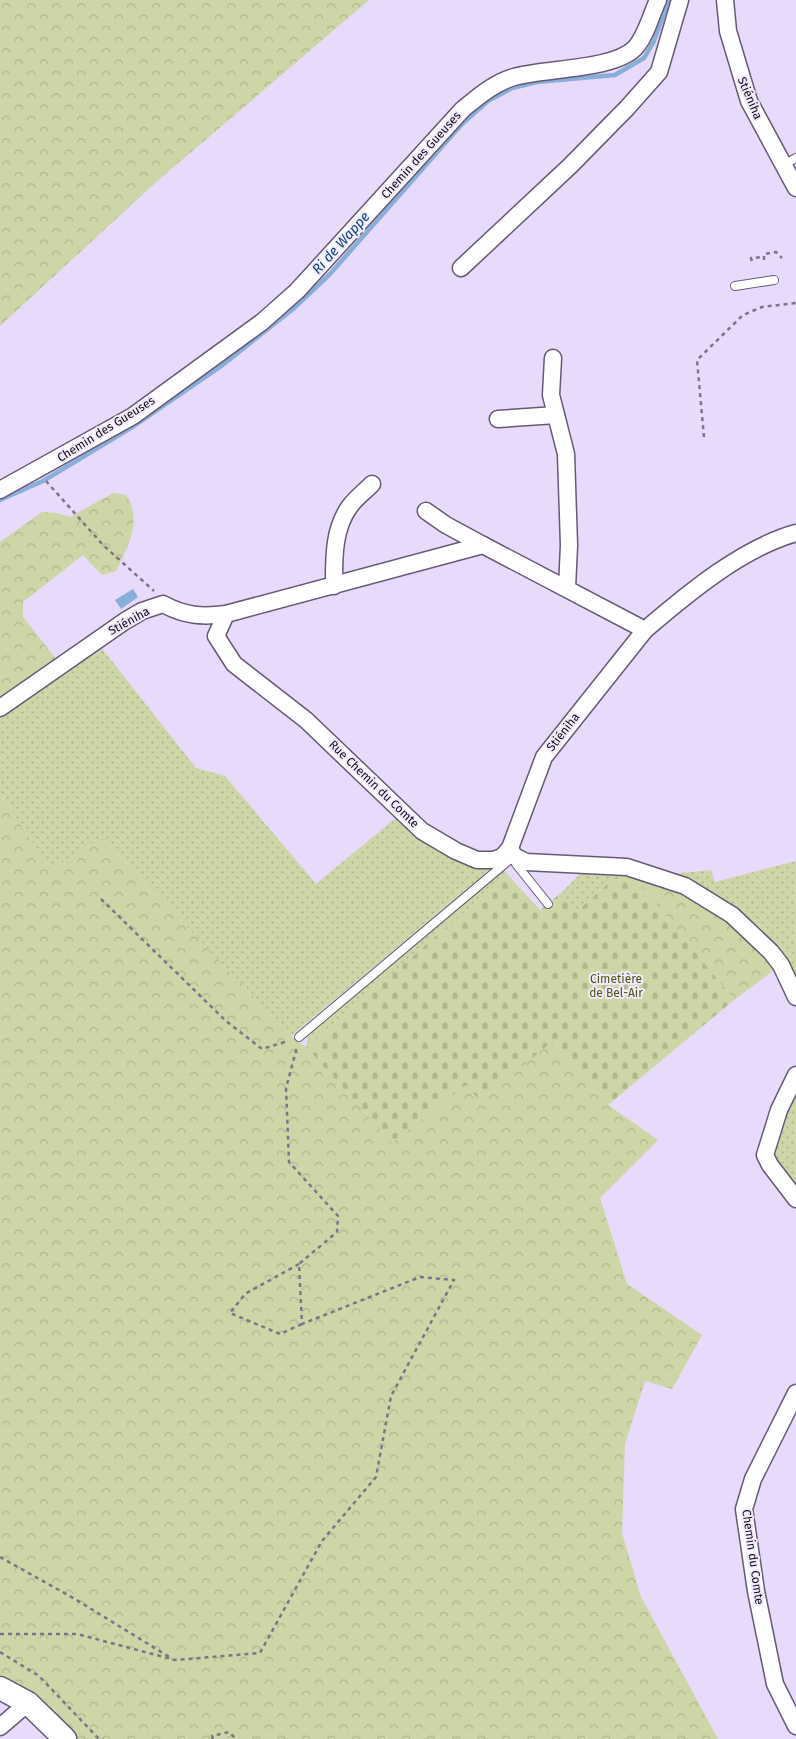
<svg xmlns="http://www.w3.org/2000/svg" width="796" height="1739" viewBox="0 0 796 1739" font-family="'Fira Sans',sans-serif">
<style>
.green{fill:url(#green-dots)}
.forest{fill:url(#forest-crowns)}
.cemetery{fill:url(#cemetery-stones)}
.water{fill:#88aed9}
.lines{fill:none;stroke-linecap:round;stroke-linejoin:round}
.stream{stroke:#88aed9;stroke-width:4.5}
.service-casing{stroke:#665a75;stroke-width:10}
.minor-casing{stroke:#665a75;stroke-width:19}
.secondary-casing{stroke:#665a75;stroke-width:25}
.path{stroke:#7d748a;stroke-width:2.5;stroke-dasharray:4 4;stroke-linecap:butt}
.service{stroke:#fff;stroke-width:8}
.minor{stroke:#fff;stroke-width:16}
.secondary{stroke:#fff;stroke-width:22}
.labels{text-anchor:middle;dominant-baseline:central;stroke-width:4;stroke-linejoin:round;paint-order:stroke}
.street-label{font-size:12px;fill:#110d17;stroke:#f2eafd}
.park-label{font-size:12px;fill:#4f5415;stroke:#f2eafd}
.water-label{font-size:14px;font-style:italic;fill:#0f457a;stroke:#f2eafd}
</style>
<defs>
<pattern id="green-dots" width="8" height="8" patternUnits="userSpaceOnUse" patternTransform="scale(1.25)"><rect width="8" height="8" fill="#ced5a6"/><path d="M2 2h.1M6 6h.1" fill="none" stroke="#b0b68e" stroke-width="1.8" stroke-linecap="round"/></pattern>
<pattern id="forest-crowns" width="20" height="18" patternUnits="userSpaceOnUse" patternTransform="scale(1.25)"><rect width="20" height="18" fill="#ced5a6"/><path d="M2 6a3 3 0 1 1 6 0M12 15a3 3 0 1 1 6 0" fill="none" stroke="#b0b68e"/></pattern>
<pattern id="cemetery-stones" width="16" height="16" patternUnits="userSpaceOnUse" patternTransform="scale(1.25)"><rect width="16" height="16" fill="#ced5a6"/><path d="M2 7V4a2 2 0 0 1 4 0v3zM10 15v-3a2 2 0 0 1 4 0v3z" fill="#b0b68e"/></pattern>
</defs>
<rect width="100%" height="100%" fill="#e7dafa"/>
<g class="green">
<path d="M 96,641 L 196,768 L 225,776 L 316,884 L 403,812 L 495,865 L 291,1036 L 101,837 L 50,871 L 0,792 L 0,708 Z"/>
<path d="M 796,861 L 796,997 L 785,975 L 653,876 L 711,870 L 715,882 Z"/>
<path d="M 589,865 L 627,867 L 577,911 L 562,892 Z"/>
<path d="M 502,867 L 508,875 L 306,1047 L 310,1028 Z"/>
<path d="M 796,1075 L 796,1199 L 770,1165 Z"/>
</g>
<g class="forest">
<path d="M 0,0 L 369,0 L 155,183 L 0,326 Z"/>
<path d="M 113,493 L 126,495 C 143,522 128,546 116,571 L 102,575 L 83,555 L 23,602 L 23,617 L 61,665 L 0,708 L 0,542 L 42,512 L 56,513 L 70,517 Z"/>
<path d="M 0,792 L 50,871 L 101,837 L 291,1036 L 306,1047 L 392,1142 L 467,1084 L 480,1100 L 554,1040 L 608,1105 L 658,1140 L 600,1198 L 627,1284 L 702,1335 L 672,1389 L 645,1381 L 625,1444 L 622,1533 L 641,1597 L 718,1739 L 65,1739 L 0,1690 Z"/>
<path d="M 627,867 L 685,886 L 781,965 L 734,1000 Z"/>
</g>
<path class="cemetery" d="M 627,867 L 734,1000 L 608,1105 L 553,1041 L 480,1101 L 466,1085 L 392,1142 L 306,1047 L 508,875 L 540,910 L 562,892 L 577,911 Z"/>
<path class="water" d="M 133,589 L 138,597 L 121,609 L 115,600 Z"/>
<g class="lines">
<path class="stream" d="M 0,500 L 43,481 L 134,426 L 220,367 L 293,309 L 330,274 L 462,124 L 488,101 L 512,88 L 537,82 L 615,75 L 644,58 L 654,41 L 669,0"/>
<defs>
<g id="service">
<path d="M 783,165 L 796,158"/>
<path d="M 735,286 L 774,280"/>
<path d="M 299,1037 L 514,856 L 516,864 L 548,904"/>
</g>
<g id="minor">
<path d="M 725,0 L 728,31 L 749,101 L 796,188"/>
<path d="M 461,268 L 570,166 L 627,108 L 659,72 L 680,0"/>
<path d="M 553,358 L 551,395 L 566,454 L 569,545 L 567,588"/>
<path d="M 498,419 L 556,415"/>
<path d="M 0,490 L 133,416 L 262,322 L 297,291 L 463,109 C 479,96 494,83 514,77 C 545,68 614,70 635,48 C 646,36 651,15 658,0"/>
<path d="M 426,511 L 446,525 L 483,545"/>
<path d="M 334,586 C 334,559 333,529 350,506 C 356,498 365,491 372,484"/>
<path d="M 226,614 L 216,636 L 234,664 L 306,720 L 422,831 L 456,851 L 477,860 L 493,860 L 502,857 L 510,848 L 514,856 L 526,862 L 627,867 L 685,886 L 732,915 L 771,952 L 781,965 L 796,997"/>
<path d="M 645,630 C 687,594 742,548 796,533"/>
<path d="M 0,708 L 125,621 L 142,611 L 163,604 C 185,616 202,617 226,614 L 483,545 L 645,630 L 544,757 L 510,848"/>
<path d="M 796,1075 L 779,1110 L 765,1155 L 770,1165 L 796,1199"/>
<path d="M 796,1393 L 753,1479 L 744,1509 L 756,1591 L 775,1684 L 796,1726"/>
<path d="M 0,1727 L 28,1703"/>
</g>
<path id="secondary" d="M 0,1688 L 28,1703 L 65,1739"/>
</defs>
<use href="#service" class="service-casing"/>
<use href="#minor" class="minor-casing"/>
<use href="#secondary" class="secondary-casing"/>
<g class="path">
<path d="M 764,260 L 764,254 L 776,252 L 782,258"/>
<path d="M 752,261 L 751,258 L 764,257"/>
<path d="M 704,437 L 697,360 L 743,315 L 762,307 L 796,303"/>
<path d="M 46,481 L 103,545 L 154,591"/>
<path d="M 101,899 L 226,1021 L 262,1049 L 288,1041"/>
<path d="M 299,1264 L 245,1294 L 230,1313 L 280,1334 L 302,1324"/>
<path d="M 0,1557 L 75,1599 L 171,1658"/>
<path d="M 0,1634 L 77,1634 L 175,1660 L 260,1653 L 322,1541 L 376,1477 L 391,1396 L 454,1280 L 420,1277 L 302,1324 L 299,1264 L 337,1232 L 338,1216 L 289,1162 L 286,1088 L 297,1047"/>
<path d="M 0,1652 L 39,1676 L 99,1739"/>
<path d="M 213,1739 L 212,1736 L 229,1732 L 236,1739"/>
</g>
<use href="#service" class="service"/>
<use href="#minor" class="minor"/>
<use href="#secondary" class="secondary"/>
</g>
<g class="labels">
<g class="street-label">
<text transform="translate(750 98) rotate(67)">Stiéniha</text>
<text transform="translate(421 155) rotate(-48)">Chemin des Gueuses</text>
<text transform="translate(106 429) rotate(-32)">Chemin des Gueuses</text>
<text transform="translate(129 621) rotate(-29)">Stiéniha</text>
<text transform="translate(563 732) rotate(-52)">Stiéniha</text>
<text transform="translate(374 784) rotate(44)">Rue Chemin du Comte</text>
<text transform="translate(753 1557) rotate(82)">Chemin du Comte</text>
</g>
<g class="park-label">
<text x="616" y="979">Cimetière<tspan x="616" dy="14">de Bel-Air</tspan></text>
</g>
<g class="water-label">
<text transform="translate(341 243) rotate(-48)">Ri de Wappe</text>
</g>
</g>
</svg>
